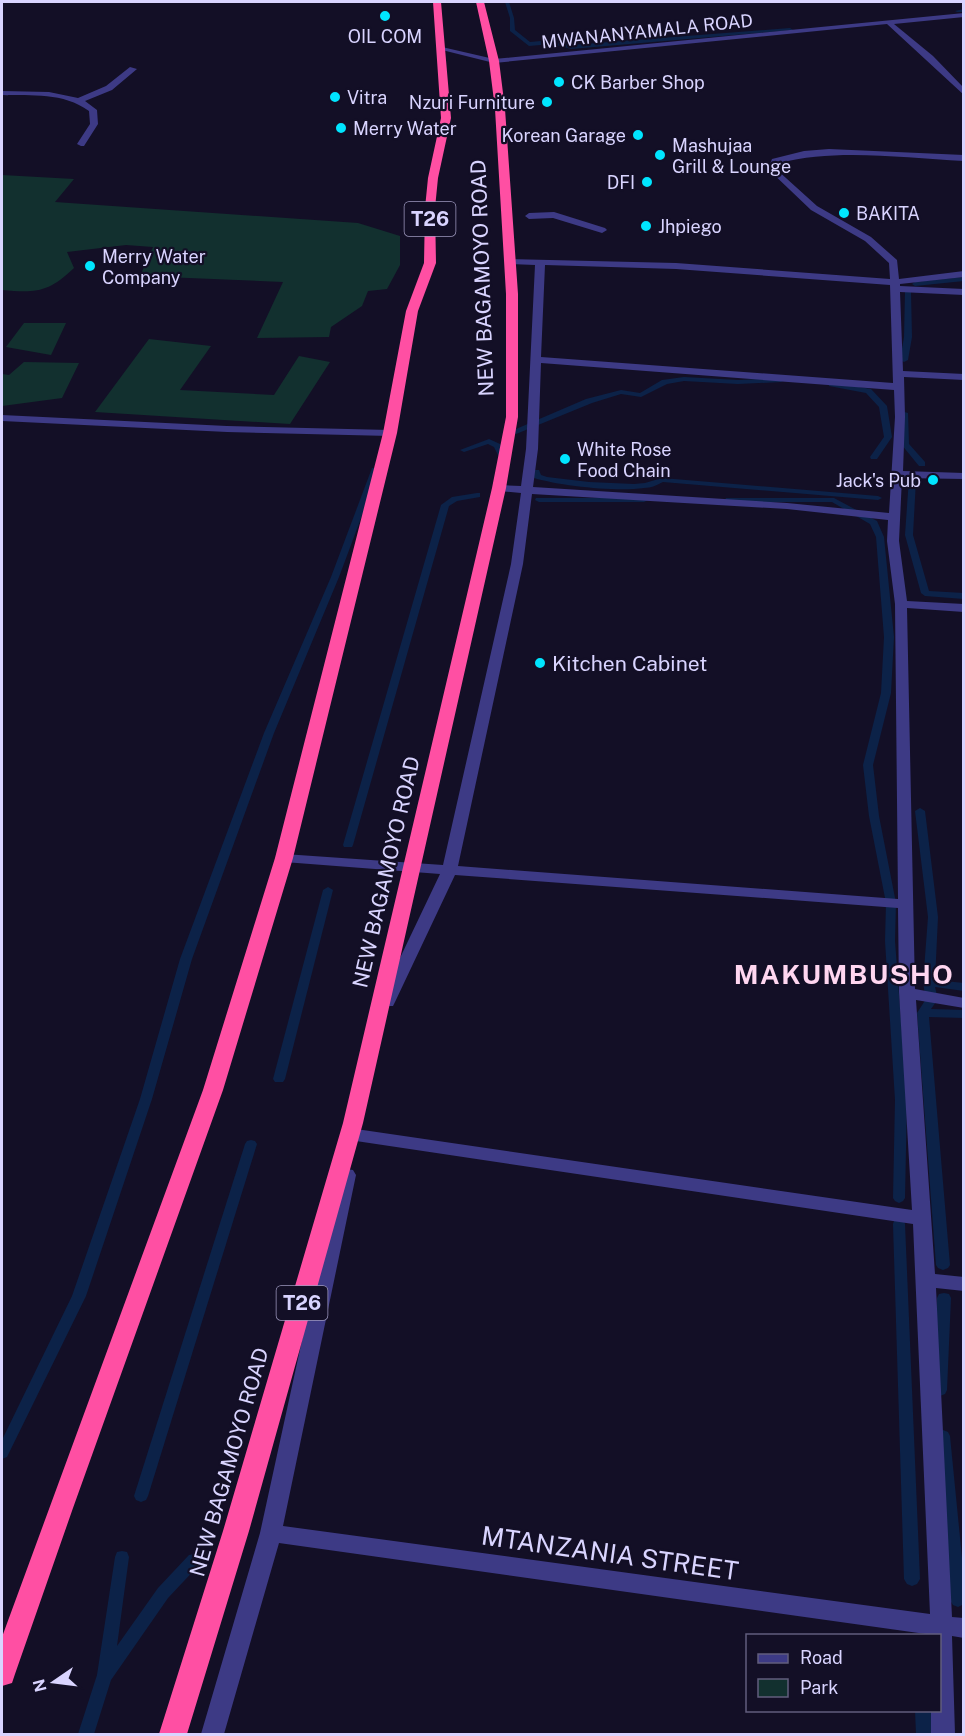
<svg xmlns="http://www.w3.org/2000/svg" width="965" height="1736" viewBox="0 0 965 1736" font-family="'Public Sans',sans-serif">
<style>
.green{fill:#12302f}
.lines{fill:none;stroke-linecap:round;stroke-linejoin:round}
.stream{fill:#0c2248;fill-rule:evenodd}
.minor{fill:#3d3a85;fill-rule:evenodd}
.highway{fill:#ff4fa3;fill-rule:evenodd}
.poi-dot{fill:#00e5ff;stroke:#130f26;stroke-width:2}
.labels{text-anchor:middle;dominant-baseline:central;stroke-width:4.5;stroke-linejoin:round;paint-order:stroke}
.far-street-label{font-size:18px;fill:#d9d4ff;stroke:#130f26}
.far-poi-label{font-size:18px;fill:#d9d4ff;stroke:#130f26;text-anchor:start}
.shield{fill:#130f26;stroke:#9e99be;stroke-width:1.5}
.shield-label{font-size:20px;font-weight:bold;fill:#d9d4ff}
.street-label{font-size:21px;fill:#d9d4ff;stroke:#130f26}
.poi-label{font-size:21px;fill:#d9d4ff;stroke:#130f26;text-anchor:start}
.near-street-label{font-size:26px;fill:#d9d4ff;stroke:#130f26}
.district-label{font-size:27px;font-weight:bold;letter-spacing:1.5px;fill:#ffd6f0;stroke:#130f26}
</style>
<rect width="100%" height="100%" fill="#130f26"/>
<g class="green">
<path d="M 2,175 L 74,179 L 55,202 L 358,223 L 400,236 L 400,265 L 387,289 L 368,291 L 362,306 L 331,327 L 329,337 L 257,338 L 283,282 L 140,276 L 153,247 L 126,245 L 67,252 L 74,268 C 48,293 35,293 2,290 Z"/>
<path d="M 24,323 L 66,323 L 51,355 L 6,347 Z"/>
<path d="M 149,339 L 211,346 L 180,390 L 274,395 L 299,356 L 330,362 L 290,424 L 95,412 Z"/>
<path d="M 24,362 L 79,363 L 62,398 L 2,406 L 2,374 L 9,375 Z"/>
</g>
<g class="lines">
<g class="stream">
<path d="M 505,2 L 509,2 L 514,18 L 515,30 L 530,42 L 552,40 L 571,45 L 790,28 L 793,30 L 571,49 L 552,44 L 529,46 L 510,31 L 510,18 Z"/>
<path d="M 964,9 L 964,12 L 957,12 L 955,11 Z"/>
<path d="M 964,277 L 964,281 L 915,286 L 912,284 L 915,282 Z"/>
<path d="M 908,290 L 911,292 L 912,337 L 908,360 L 904,362 L 900,360 L 904,337 L 905,292 Z"/>
<path d="M 684,377 L 738,380 L 781,378 L 785,380 L 781,382 L 738,384 L 684,381 L 667,384 L 641,397 L 621,394 L 592,403 L 516,434 L 509,432 L 586,399 L 621,390 L 640,393 L 662,380 Z"/>
<path d="M 829,382 L 871,389 L 887,406 L 892,437 L 877,459 L 871,459 L 870,457 L 884,437 L 879,407 L 866,393 L 829,386 Z"/>
<path d="M 901,411 L 908,413 L 909,444 L 925,462 L 925,466 L 919,466 L 901,444 Z"/>
<path d="M 489,439 L 500,444 L 506,455 L 505,457 L 499,457 L 494,447 L 488,444 L 464,452 L 460,450 Z"/>
<path d="M 372,468 L 375,468 L 379,470 L 339,577 L 274,733 L 192,959 L 152,1099 L 86,1296 L 7,1457 L 2,1459 L 2,1440 L 72,1296 L 140,1099 L 180,959 L 264,733 L 331,577 Z"/>
<path d="M 533,470 L 539,470 L 541,475 L 547,477 L 589,482 L 634,484 L 645,483 L 662,478 L 878,496 L 882,498 L 878,500 L 663,482 C 657,485 651,488 644,488 C 616,492 561,486 534,478 L 532,472 Z"/>
<path d="M 909,478 L 912,478 L 916,480 L 913,535 L 929,591 L 964,593 L 964,599 L 925,596 L 921,593 L 905,535 Z"/>
<path d="M 477,493 L 480,493 L 480,497 L 457,501 L 449,506 L 353,845 L 352,847 L 344,847 L 343,845 L 441,505 L 452,497 Z"/>
<path d="M 536,498 L 644,498 L 648,500 L 644,502 L 539,502 L 535,500 Z"/>
<path d="M 726,498 L 834,498 L 877,521 L 884,537 L 894,637 L 891,693 L 873,765 L 879,816 L 896,903 L 895,941 L 907,1100 L 905,1198 L 903,1201 L 899,1203 L 895,1201 L 893,1198 L 895,1100 L 885,941 L 886,903 L 869,816 L 863,765 L 881,693 L 884,637 L 876,537 L 870,524 L 832,502 L 729,502 L 725,500 Z"/>
<path d="M 920,808 L 925,811 L 938,917 L 935,980 L 964,983 L 964,991 L 935,987 L 938,999 L 931,1009 L 964,1010 L 964,1018 L 929,1017 L 950,1265 L 948,1268 L 943,1270 L 938,1268 L 936,1265 L 917,1013 L 926,999 L 923,983 L 928,917 L 915,811 Z"/>
<path d="M 328,887 L 333,890 L 285,1079 L 283,1082 L 275,1082 L 273,1079 L 323,890 Z"/>
<path d="M 251,1140 L 255,1141 L 257,1144 L 148,1496 L 146,1500 L 141,1502 L 136,1500 L 134,1496 L 245,1144 L 247,1141 Z"/>
<path d="M 899,1219 L 904,1221 L 905,1224 L 920,1579 L 917,1584 L 912,1586 L 907,1584 L 904,1579 L 893,1224 L 894,1221 Z"/>
<path d="M 944,1293 L 949,1294 L 951,1298 L 947,1390 L 945,1394 L 940,1396 L 935,1394 L 933,1390 L 937,1298 L 939,1294 Z"/>
<path d="M 943,1430 L 948,1432 L 950,1436 L 964,1578 L 964,1604 L 958,1607 L 953,1605 L 950,1600 L 936,1436 L 938,1432 Z"/>
<path d="M 122,1551 L 127,1552 L 129,1557 L 117,1646 L 158,1588 L 189,1555 L 194,1554 L 199,1555 L 201,1560 L 199,1565 L 168,1598 L 111,1680 L 94,1734 L 78,1734 L 97,1675 L 115,1557 L 117,1552 Z"/>
<path d="M 915,1710 L 931,1710 L 932,1734 L 916,1734 Z"/>
</g>
<g class="minor">
<path d="M 964,13 L 964,17 L 894,24 L 933,56 L 964,88 L 964,95 L 887,24 L 494,63 L 438,49 L 442,47 L 494,59 Z"/>
<path d="M 130,67 L 137,69 L 112,90 L 85,101 L 97,110 L 98,124 L 84,146 L 81,146 L 77,144 L 90,124 L 89,111 C 63,92 32,96 2,95 L 2,91 L 49,92 L 78,98 L 106,86 Z"/>
<path d="M 829,149 L 964,155 L 964,161 C 902,158 838,148 779,163 L 776,169 L 817,206 L 871,237 L 897,260 L 899,279 L 964,271 L 964,277 L 900,284 L 900,286 L 964,289 L 964,295 L 900,292 L 903,371 L 964,374 L 964,380 L 904,377 L 905,417 L 903,471 L 964,473 L 964,479 L 902,478 L 899,541 L 907,601 L 964,604 L 964,612 L 907,608 L 915,989 L 964,998 L 964,1008 L 916,1000 L 935,1274 L 964,1277 L 964,1291 L 936,1288 L 952,1617 L 964,1618 L 964,1638 L 952,1636 L 955,1734 L 931,1734 L 931,1710 L 940,1710 L 940,1636 L 279,1543 L 224,1734 L 201,1734 L 260,1533 L 338,1175 L 341,1170 L 347,1169 L 353,1170 L 356,1175 L 283,1526 L 930,1614 L 913,1224 L 356,1141 L 350,1139 L 347,1135 L 350,1131 L 356,1129 L 912,1210 L 899,992 L 898,908 L 455,875 L 395,1002 L 393,1006 L 381,1006 L 379,1002 L 440,874 L 284,862 L 277,858 L 284,854 L 443,865 L 511,564 L 521,493 L 499,491 L 493,488 L 499,485 L 521,486 L 526,449 L 535,265 L 510,264 L 507,263 L 507,259 L 676,263 L 890,279 L 889,263 L 865,241 L 811,210 L 768,169 L 772,159 L 804,151 ZM 545,265 L 676,269 L 890,285 L 893,383 L 541,357 ZM 541,363 L 894,390 L 895,417 L 889,513 L 787,503 L 533,487 L 538,449 ZM 532,494 L 787,509 L 888,520 L 887,541 L 895,604 L 898,899 L 458,866 L 523,564 Z"/>
<path d="M 554,212 L 605,228 L 607,230 L 602,233 L 553,218 L 529,219 L 525,216 L 529,213 Z"/>
<path d="M 2,415 L 227,426 L 390,430 L 395,433 L 390,436 L 227,432 L 2,421 Z"/>
</g>
<g class="highway">
<path d="M 433,2 L 441,2 L 451,118 L 438,178 L 435,208 L 436,263 L 418,311 L 397,433 L 293,858 L 223,1090 L 73,1508 L 15,1674 L 12,1683 L 2,1686 L 2,1637 L 203,1090 L 275,858 L 383,433 L 406,311 L 424,263 L 425,208 L 428,178 L 441,118 Z"/>
<path d="M 476,2 L 484,2 L 499,61 L 505,109 L 518,294 L 518,417 L 506,488 L 363,1123 L 249,1531 L 187,1734 L 159,1734 L 223,1531 L 343,1123 L 492,488 L 506,417 L 506,294 L 495,109 L 489,61 Z"/>
</g>
</g>
<g class="poi-dot">
<circle cx="385" cy="16" r="6"/>
<circle cx="559" cy="82" r="6"/>
<circle cx="335" cy="97" r="6"/>
<circle cx="547" cy="102" r="6"/>
<circle cx="341" cy="128" r="6"/>
<circle cx="638" cy="135" r="6"/>
<circle cx="660" cy="155" r="6"/>
<circle cx="647" cy="182" r="6"/>
<circle cx="844" cy="213" r="6"/>
<circle cx="646" cy="226" r="6"/>
<circle cx="90" cy="266" r="6"/>
<circle cx="565" cy="459" r="6"/>
<circle cx="933" cy="480" r="6"/>
<circle cx="540" cy="663" r="6"/>
</g>
<g class="labels">
<g class="far-street-label">
<text transform="translate(647 31) rotate(-6)">MWANANYAMALA ROAD</text>
</g>
<g class="far-poi-label">
<text x="385" y="36" text-anchor="middle">OIL COM</text>
<text x="571" y="82">CK Barber Shop</text>
<text x="347" y="97">Vitra</text>
<text x="535" y="102" text-anchor="end">Nzuri Furniture</text>
<text x="353" y="128">Merry Water</text>
<text x="626" y="135" text-anchor="end">Korean Garage</text>
<text x="672" y="145">Mashujaa<tspan x="672" dy="21">Grill &amp; Lounge</tspan></text>
<text x="635" y="182" text-anchor="end">DFI</text>
<text x="856" y="213">BAKITA</text>
<text x="658" y="226">Jhpiego</text>
<text x="102" y="256">Merry Water<tspan x="102" dy="21">Company</tspan></text>
<text x="577" y="449">White Rose<tspan x="577" dy="21">Food Chain</tspan></text>
<text x="921" y="480" text-anchor="end">Jack's Pub</text>
</g>
<g class="shield">
<rect x="404.5" y="202" width="51" height="34" rx="4.5"/>
<rect x="276.5" y="1286" width="51" height="34" rx="4.5"/>
</g>
<g class="shield-label">
<text x="430" y="219">T26</text>
<text x="302" y="1303">T26</text>
</g>
<g class="street-label">
<text transform="translate(482 278) rotate(-92)">NEW BAGAMOYO ROAD</text>
<text transform="translate(386 872) rotate(-77)">NEW BAGAMOYO ROAD</text>
<text transform="translate(229 1462) rotate(-74)">NEW BAGAMOYO ROAD</text>
</g>
<g class="poi-label">
<text x="552" y="663">Kitchen Cabinet</text>
</g>
<g class="near-street-label">
<text transform="translate(610 1553) rotate(8)">MTANZANIA STREET</text>
</g>
<g class="district-label">
<text x="844" y="974">MAKUMBUSHO</text>
</g>
</g>
<rect width="965" height="1736" fill="none" stroke="#d9d4ff" stroke-width="6"/>
<rect x="746" y="1634" width="195" height="78" fill="#130f26" stroke="#625e7d" stroke-width="1.5"/>
<rect x="758" y="1654" width="30" height="9" fill="#3d3a85" stroke="#625e7d" stroke-width="1.5"/>
<text x="800" y="1664" font-size="18" fill="#d9d4ff">Road</text>
<rect x="758" y="1679" width="30" height="18" fill="#12302f" stroke="#625e7d" stroke-width="1.5"/>
<text x="800" y="1694" font-size="18" fill="#d9d4ff">Park</text>
<g transform="translate(54 1682) rotate(256)" stroke="#130f26" stroke-width="4.5" paint-order="stroke">
<path d="M0-4.5L10 22L0 15L-10 22Z" fill="#d9d4ff"/>
<text y="-9" font-size="16" font-weight="bold" text-anchor="middle" fill="#d9d4ff">N</text>
</g>
</svg>
